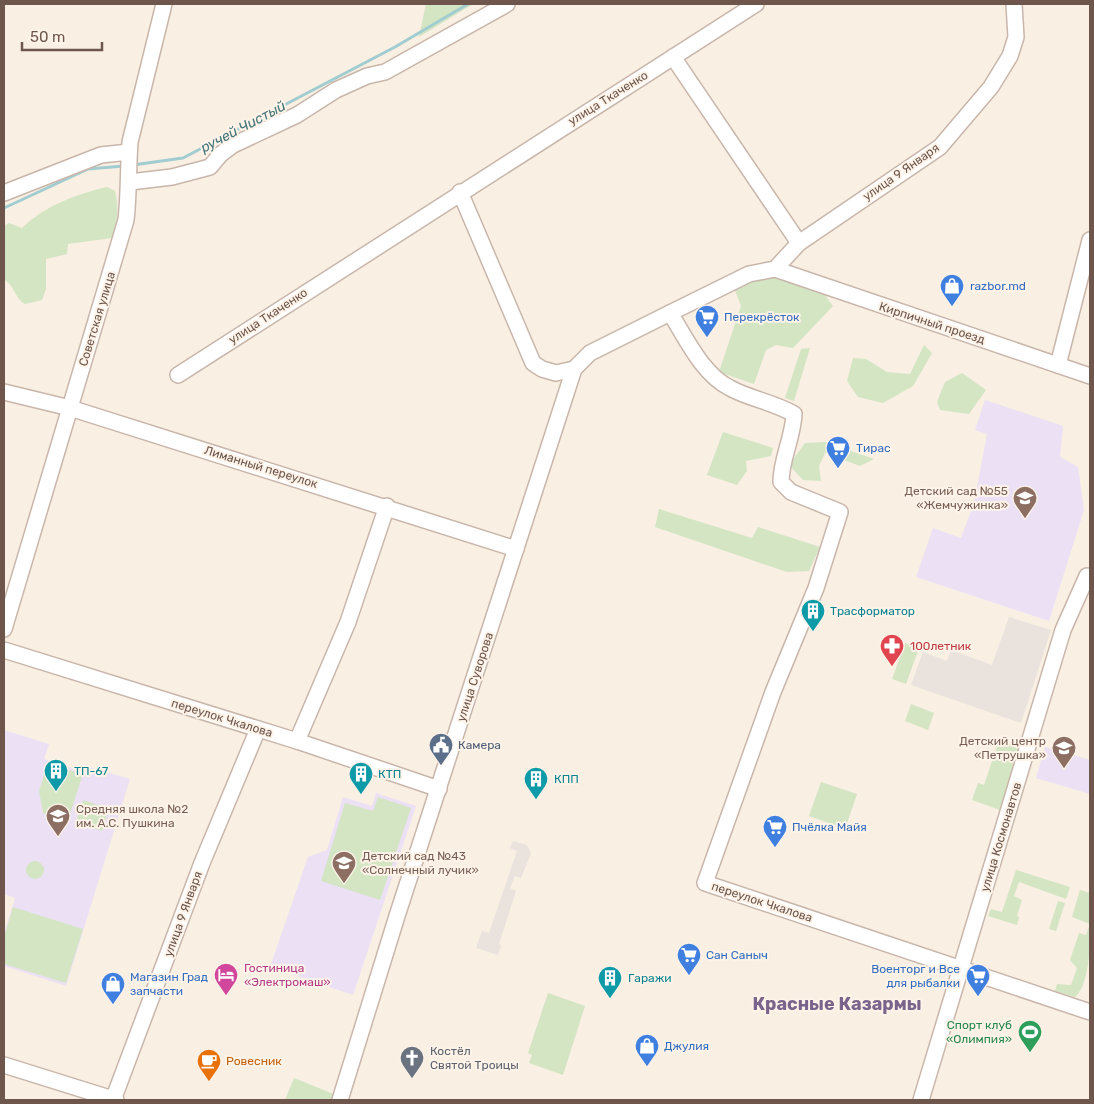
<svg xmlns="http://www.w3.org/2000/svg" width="1094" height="1104" viewBox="0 0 1094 1104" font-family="Rubik,sans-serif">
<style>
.industrial{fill:#e9e2dd}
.education{fill:#ece0f5}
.green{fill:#d3e5c3}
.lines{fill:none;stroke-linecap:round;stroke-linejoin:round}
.stream{stroke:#a1cdd1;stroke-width:3}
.minor-casing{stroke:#c9b6ab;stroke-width:18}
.minor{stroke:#fff;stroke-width:15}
.labels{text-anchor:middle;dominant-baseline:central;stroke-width:4;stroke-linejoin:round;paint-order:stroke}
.street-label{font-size:12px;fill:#6e564c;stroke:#fdf3e8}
.shop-label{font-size:12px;fill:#366cbe;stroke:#fdf3e8;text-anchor:start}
.education-label{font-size:12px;fill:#785e54;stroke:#fdf3e8;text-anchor:end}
.culture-label{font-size:12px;fill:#0d838f;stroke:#fdf3e8;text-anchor:start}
.health-label{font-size:12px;fill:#be3a42;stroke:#fdf3e8;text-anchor:start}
.service-label{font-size:12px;fill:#4e5e75;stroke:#fdf3e8;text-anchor:start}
.hotel-label{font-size:12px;fill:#b23c85;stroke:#fdf3e8;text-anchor:start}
.leisure-label{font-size:12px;fill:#27864d;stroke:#fdf3e8;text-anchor:end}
.worship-label{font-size:12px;fill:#5b616d;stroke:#fdf3e8;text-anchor:start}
.food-label{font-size:12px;fill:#c56008;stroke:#fdf3e8;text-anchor:start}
.water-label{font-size:14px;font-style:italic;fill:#457479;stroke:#fdf3e8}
.district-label{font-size:18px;font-weight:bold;fill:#7a648b;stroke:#fdf3e8}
</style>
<rect width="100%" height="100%" fill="#f9efe3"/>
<g class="industrial">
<path d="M 1009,617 L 1051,630 L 1021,723 L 911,685 L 923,652 L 947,661 L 951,650 L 992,665 Z"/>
<path d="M 513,841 L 527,845 L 531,853 L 521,878 L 515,876 L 510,888 L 516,891 L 499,944 L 501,946 L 498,955 L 476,948 L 482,931 L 489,933 L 517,851 L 510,848 Z"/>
</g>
<g class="education">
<path d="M 985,400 L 1063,426 L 1060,457 L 1078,467 L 1084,510 L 1049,621 L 916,577 L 933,528 L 961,538 L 974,503 L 987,434 L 975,430 Z"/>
<path d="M 4,730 L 49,744 L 44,759 L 85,772 L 86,766 L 130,779 L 66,986 L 4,966 L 4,934 L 15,898 L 4,894 Z"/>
<path d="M 1045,747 L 1090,760 L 1090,794 L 1036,778 Z"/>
<path d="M 376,793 L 416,806 L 353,995 L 270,967 L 308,857 L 327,850 L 343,797 L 372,806 Z"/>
</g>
<g class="green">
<path d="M 426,4 L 473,4 L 419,37 Z"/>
<path d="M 107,187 L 115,191 C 119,208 118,221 112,238 L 68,244 L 67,254 L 46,259 L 46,289 L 42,300 L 25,304 C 15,299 14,284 4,280 L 4,226 L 9,223 L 22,228 C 44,206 77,194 107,187 Z"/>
<path d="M 775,274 L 819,287 L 833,306 L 793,348 L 776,345 L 766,350 L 754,384 L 719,372 L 741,306 L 734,288 L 753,279 Z"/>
<path d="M 924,345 L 932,353 L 913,386 L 883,403 L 858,397 L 847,381 L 853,358 L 866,359 L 887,372 L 910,374 Z"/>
<path d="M 810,348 L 794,401 L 785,398 L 801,349 Z"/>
<path d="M 962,373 L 986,390 L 969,414 L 940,410 L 937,402 L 945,382 Z"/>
<path d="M 723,432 L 773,448 L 771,456 L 746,461 L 747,471 L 737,485 L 707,475 Z"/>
<path d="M 825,442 L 874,459 L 860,466 L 825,453 L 819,466 L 821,481 L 803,480 L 789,465 L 805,443 Z"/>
<path d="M 659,509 L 752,538 L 758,527 L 820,547 L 809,571 L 787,572 L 655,527 Z"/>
<path d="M 905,643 L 919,648 L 906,684 L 892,679 Z"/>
<path d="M 911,704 L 934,713 L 928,730 L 905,721 Z"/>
<path d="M 999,741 L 1021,748 L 1000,810 L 972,800 L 978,783 L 984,785 Z"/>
<path d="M 47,764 L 83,774 L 68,820 L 43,813 L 39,791 Z"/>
<path d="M 821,782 L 857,794 L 845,829 L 809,816 Z"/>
<path d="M 378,797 L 411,808 L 380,900 L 321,881 L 345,803 L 373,811 Z"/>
<path d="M 83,800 L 109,809 L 102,831 L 76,822 Z"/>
<circle cx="35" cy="870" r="9"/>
<path d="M 1016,870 L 1070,887 L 1066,899 L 1019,882 L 1014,896 L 1022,900 L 1017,916 L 1019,917 L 1017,925 L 988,916 L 991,909 L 1002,912 Z"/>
<path d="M 1080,890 L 1090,893 C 1090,919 1094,981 1075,997 L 1055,991 L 1057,984 L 1071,985 L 1077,968 L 1070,960 L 1079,933 L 1086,935 L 1090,924 L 1072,917 Z"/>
<path d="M 1058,901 L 1065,903 L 1056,931 L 1049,929 Z"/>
<path d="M 13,907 L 83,929 L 66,983 L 4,964 L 4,937 Z"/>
<path d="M 548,993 L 585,1006 L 563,1075 L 529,1063 L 532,1055 L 528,1053 Z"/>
<path d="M 294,1078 L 336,1095 L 334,1100 L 285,1100 Z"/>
</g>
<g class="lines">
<g class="stream">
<path d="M 133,165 L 183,158 L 395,47 L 468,4"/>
<path d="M 4,208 L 88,169 L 124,166"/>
</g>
<defs>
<g id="minor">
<path d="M 673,57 L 799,243"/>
<path d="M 130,182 L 172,177 L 210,167 L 221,154 L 233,145 L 297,115 L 336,90 L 367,76 L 385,72 L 507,4"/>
<path d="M 460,192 L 533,363 L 542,369 L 556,373 L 574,369 L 590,353 L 670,313 L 749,274 L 775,269 L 799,243 L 940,147 L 991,87 L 1010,56 L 1016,37 L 1014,4"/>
<path d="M 4,193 L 101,155 L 129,152"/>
<path d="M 775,269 L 1090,376"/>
<path d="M 670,313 C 686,338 702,374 730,388 C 750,399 773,402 794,414 C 793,438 781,459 781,482 L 791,492 L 840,512 L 816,588 L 773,692 L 705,883 L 1090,1012"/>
<path d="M 1058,365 L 1090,240"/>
<path d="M 178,375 L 756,4"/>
<path d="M 4,392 L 70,408 L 516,549"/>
<path d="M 4,629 L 126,220 C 129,194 128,168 130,142 L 164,4"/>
<path d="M 4,650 L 297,741 L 439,789"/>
<path d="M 297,741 L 348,622 L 387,506"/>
<path d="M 4,1065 L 116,1100"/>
<path d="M 113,1100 L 202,863 L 258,729"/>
<path d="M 340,1100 L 397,916 L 574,369"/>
<path d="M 921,1100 L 1063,630 L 1087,576"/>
</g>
</defs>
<use href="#minor" class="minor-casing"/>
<use href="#minor" class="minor"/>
</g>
<defs>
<symbol id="shop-pin" viewBox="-11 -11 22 30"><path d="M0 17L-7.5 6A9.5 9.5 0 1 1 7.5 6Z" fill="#3f7fe0" stroke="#fdf3e8"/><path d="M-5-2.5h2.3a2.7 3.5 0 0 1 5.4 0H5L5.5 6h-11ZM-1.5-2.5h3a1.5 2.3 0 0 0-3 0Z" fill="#fff"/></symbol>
<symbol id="supermarket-pin" viewBox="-11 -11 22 30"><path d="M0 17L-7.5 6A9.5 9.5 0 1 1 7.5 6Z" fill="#3f7fe0" stroke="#fdf3e8"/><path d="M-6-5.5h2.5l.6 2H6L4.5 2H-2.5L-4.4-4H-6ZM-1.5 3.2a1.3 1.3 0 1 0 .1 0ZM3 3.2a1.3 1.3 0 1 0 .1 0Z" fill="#fff"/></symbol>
<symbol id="school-pin" viewBox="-11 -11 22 30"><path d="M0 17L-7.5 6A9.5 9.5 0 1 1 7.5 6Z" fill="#8d6e63" stroke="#fdf3e8"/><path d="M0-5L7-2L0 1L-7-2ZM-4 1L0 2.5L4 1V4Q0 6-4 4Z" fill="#fff"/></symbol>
<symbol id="building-pin" viewBox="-11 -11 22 30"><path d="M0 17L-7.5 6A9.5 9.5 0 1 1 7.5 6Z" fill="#0f9aa8" stroke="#fdf3e8"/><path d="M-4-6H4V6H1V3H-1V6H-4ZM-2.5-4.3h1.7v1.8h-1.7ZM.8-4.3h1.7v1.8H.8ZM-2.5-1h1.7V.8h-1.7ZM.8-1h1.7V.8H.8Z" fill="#fff"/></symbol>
<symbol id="pharmacy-pin" viewBox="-11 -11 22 30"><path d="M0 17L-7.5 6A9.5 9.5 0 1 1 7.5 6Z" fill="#e0444e" stroke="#fdf3e8"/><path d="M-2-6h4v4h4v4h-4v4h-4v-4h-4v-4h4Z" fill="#fff"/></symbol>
<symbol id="civic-pin" viewBox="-11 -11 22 30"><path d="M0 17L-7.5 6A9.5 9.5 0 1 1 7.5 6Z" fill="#5c6f8a" stroke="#fdf3e8"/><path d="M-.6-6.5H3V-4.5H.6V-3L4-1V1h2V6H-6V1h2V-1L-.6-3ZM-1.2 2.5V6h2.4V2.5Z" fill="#fff"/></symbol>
<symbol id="hotel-pin" viewBox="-11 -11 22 30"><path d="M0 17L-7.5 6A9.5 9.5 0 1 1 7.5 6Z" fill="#d1479c" stroke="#fdf3e8"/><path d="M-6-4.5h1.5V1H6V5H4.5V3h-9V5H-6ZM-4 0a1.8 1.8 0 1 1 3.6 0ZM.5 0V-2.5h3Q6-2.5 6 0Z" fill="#fff"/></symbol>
<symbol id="stadium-pin" viewBox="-11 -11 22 30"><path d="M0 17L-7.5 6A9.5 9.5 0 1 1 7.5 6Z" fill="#2e9e5b" stroke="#fdf3e8"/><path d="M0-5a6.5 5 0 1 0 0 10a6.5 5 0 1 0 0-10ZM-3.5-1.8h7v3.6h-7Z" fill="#fff"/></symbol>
<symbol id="church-pin" viewBox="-11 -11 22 30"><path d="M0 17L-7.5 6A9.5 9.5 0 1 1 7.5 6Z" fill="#6b7280" stroke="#fdf3e8"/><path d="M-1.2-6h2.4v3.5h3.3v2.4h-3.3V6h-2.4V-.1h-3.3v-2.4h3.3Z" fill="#fff"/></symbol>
<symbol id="cafe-pin" viewBox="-11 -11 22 30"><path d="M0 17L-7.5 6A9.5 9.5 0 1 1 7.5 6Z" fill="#e8710a" stroke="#fdf3e8"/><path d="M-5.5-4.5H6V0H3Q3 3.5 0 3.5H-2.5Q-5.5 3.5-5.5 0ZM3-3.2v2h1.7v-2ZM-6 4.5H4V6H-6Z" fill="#fff"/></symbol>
</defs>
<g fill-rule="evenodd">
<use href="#shop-pin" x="938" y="272" width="28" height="38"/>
<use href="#supermarket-pin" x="693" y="303" width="28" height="38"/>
<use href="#supermarket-pin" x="824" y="434" width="28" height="38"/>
<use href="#school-pin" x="1011" y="484" width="28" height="38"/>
<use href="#building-pin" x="799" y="597" width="28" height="38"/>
<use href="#pharmacy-pin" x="878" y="632" width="28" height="38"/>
<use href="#civic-pin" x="427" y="731" width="28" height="38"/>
<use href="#school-pin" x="1050" y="734" width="28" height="38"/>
<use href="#building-pin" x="42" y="757" width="28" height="38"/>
<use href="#building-pin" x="347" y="760" width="28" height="38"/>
<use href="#building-pin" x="522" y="765" width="28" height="38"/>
<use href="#school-pin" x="44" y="802" width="28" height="38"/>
<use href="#supermarket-pin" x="761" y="813" width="28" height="38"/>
<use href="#school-pin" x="330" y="849" width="28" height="38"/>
<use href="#supermarket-pin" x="675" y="941" width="28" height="38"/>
<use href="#hotel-pin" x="212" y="961" width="28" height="38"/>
<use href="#supermarket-pin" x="964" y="962" width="28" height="38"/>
<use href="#building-pin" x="596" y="964" width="28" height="38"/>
<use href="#shop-pin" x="99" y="970" width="28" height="38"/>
<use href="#stadium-pin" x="1016" y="1018" width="28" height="38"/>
<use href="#shop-pin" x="633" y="1032" width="28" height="38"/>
<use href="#church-pin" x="398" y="1044" width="28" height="38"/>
<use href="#cafe-pin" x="195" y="1047" width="28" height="38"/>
</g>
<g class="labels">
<g class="street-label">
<text transform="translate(608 98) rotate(-32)">улица Ткаченко</text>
<text transform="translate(901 172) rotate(-35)">улица 9 Января</text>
<text transform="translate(268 316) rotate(-33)">улица Ткаченко</text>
<text transform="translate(97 319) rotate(-73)">Советская улица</text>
<text transform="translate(932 323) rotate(18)">Кирпичный проезд</text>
<text transform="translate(261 467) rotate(17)">Лиманный переулок</text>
<text transform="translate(475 677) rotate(-72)">улица Суворова</text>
<text transform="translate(222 718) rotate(17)">переулок Чкалова</text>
<text transform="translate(1001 837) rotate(-73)">улица Космонавтов</text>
<text transform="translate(762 902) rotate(18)">переулок Чкалова</text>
<text transform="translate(183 914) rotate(-70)">улица 9 Января</text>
</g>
<g class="shop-label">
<text x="970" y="286">razbor.md</text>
<text x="724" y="317">Перекрёсток</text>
<text x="856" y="448">Тирас</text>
<text x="792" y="827">Пчёлка Майя</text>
<text x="706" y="955">Сан Саныч</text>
<text x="960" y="969" text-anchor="end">Военторг и Все<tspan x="960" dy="14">для рыбалки</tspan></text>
<text x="130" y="977">Магазин Град<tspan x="130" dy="14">запчасти</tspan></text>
<text x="664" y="1046">Джулия</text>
</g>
<g class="education-label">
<text x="1008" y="491">Детский сад №55<tspan x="1008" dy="14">«Жемчужинка»</tspan></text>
<text x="1046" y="741">Детский центр<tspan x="1046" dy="14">«Петрушка»</tspan></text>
<text x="76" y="809" text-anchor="start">Средняя школа №2<tspan x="76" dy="14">им. А.С. Пушкина</tspan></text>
<text x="362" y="856" text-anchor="start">Детский сад №43<tspan x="362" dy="14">«Солнечный лучик»</tspan></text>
</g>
<g class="culture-label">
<text x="830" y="611">Трасформатор</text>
<text x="74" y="771">ТП-67</text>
<text x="378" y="774">КТП</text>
<text x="554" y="779">КПП</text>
<text x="628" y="978">Гаражи</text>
</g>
<g class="health-label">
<text x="910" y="646">100летник</text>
</g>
<g class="service-label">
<text x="458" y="745">Камера</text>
</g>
<g class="hotel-label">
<text x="244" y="968">Гостиница<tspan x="244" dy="14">«Электромаш»</tspan></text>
</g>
<g class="leisure-label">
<text x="1012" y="1025">Спорт клуб<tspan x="1012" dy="14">«Олимпия»</tspan></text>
</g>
<g class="worship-label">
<text x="430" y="1051">Костёл<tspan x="430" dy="14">Святой Троицы</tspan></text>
</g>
<g class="food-label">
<text x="226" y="1061">Ровесник</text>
</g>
<g class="water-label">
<text transform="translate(243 127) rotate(-28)">ручей Чистый</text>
</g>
<g class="district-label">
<text x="837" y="1004">Красные Казармы</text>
</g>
</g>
<rect width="1094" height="1104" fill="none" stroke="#6e564c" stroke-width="10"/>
<path d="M22 42v8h80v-8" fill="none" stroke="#6e564c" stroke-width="2.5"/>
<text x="30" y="42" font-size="15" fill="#6e564c" stroke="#fdf3e8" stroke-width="4" paint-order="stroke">50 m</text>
</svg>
